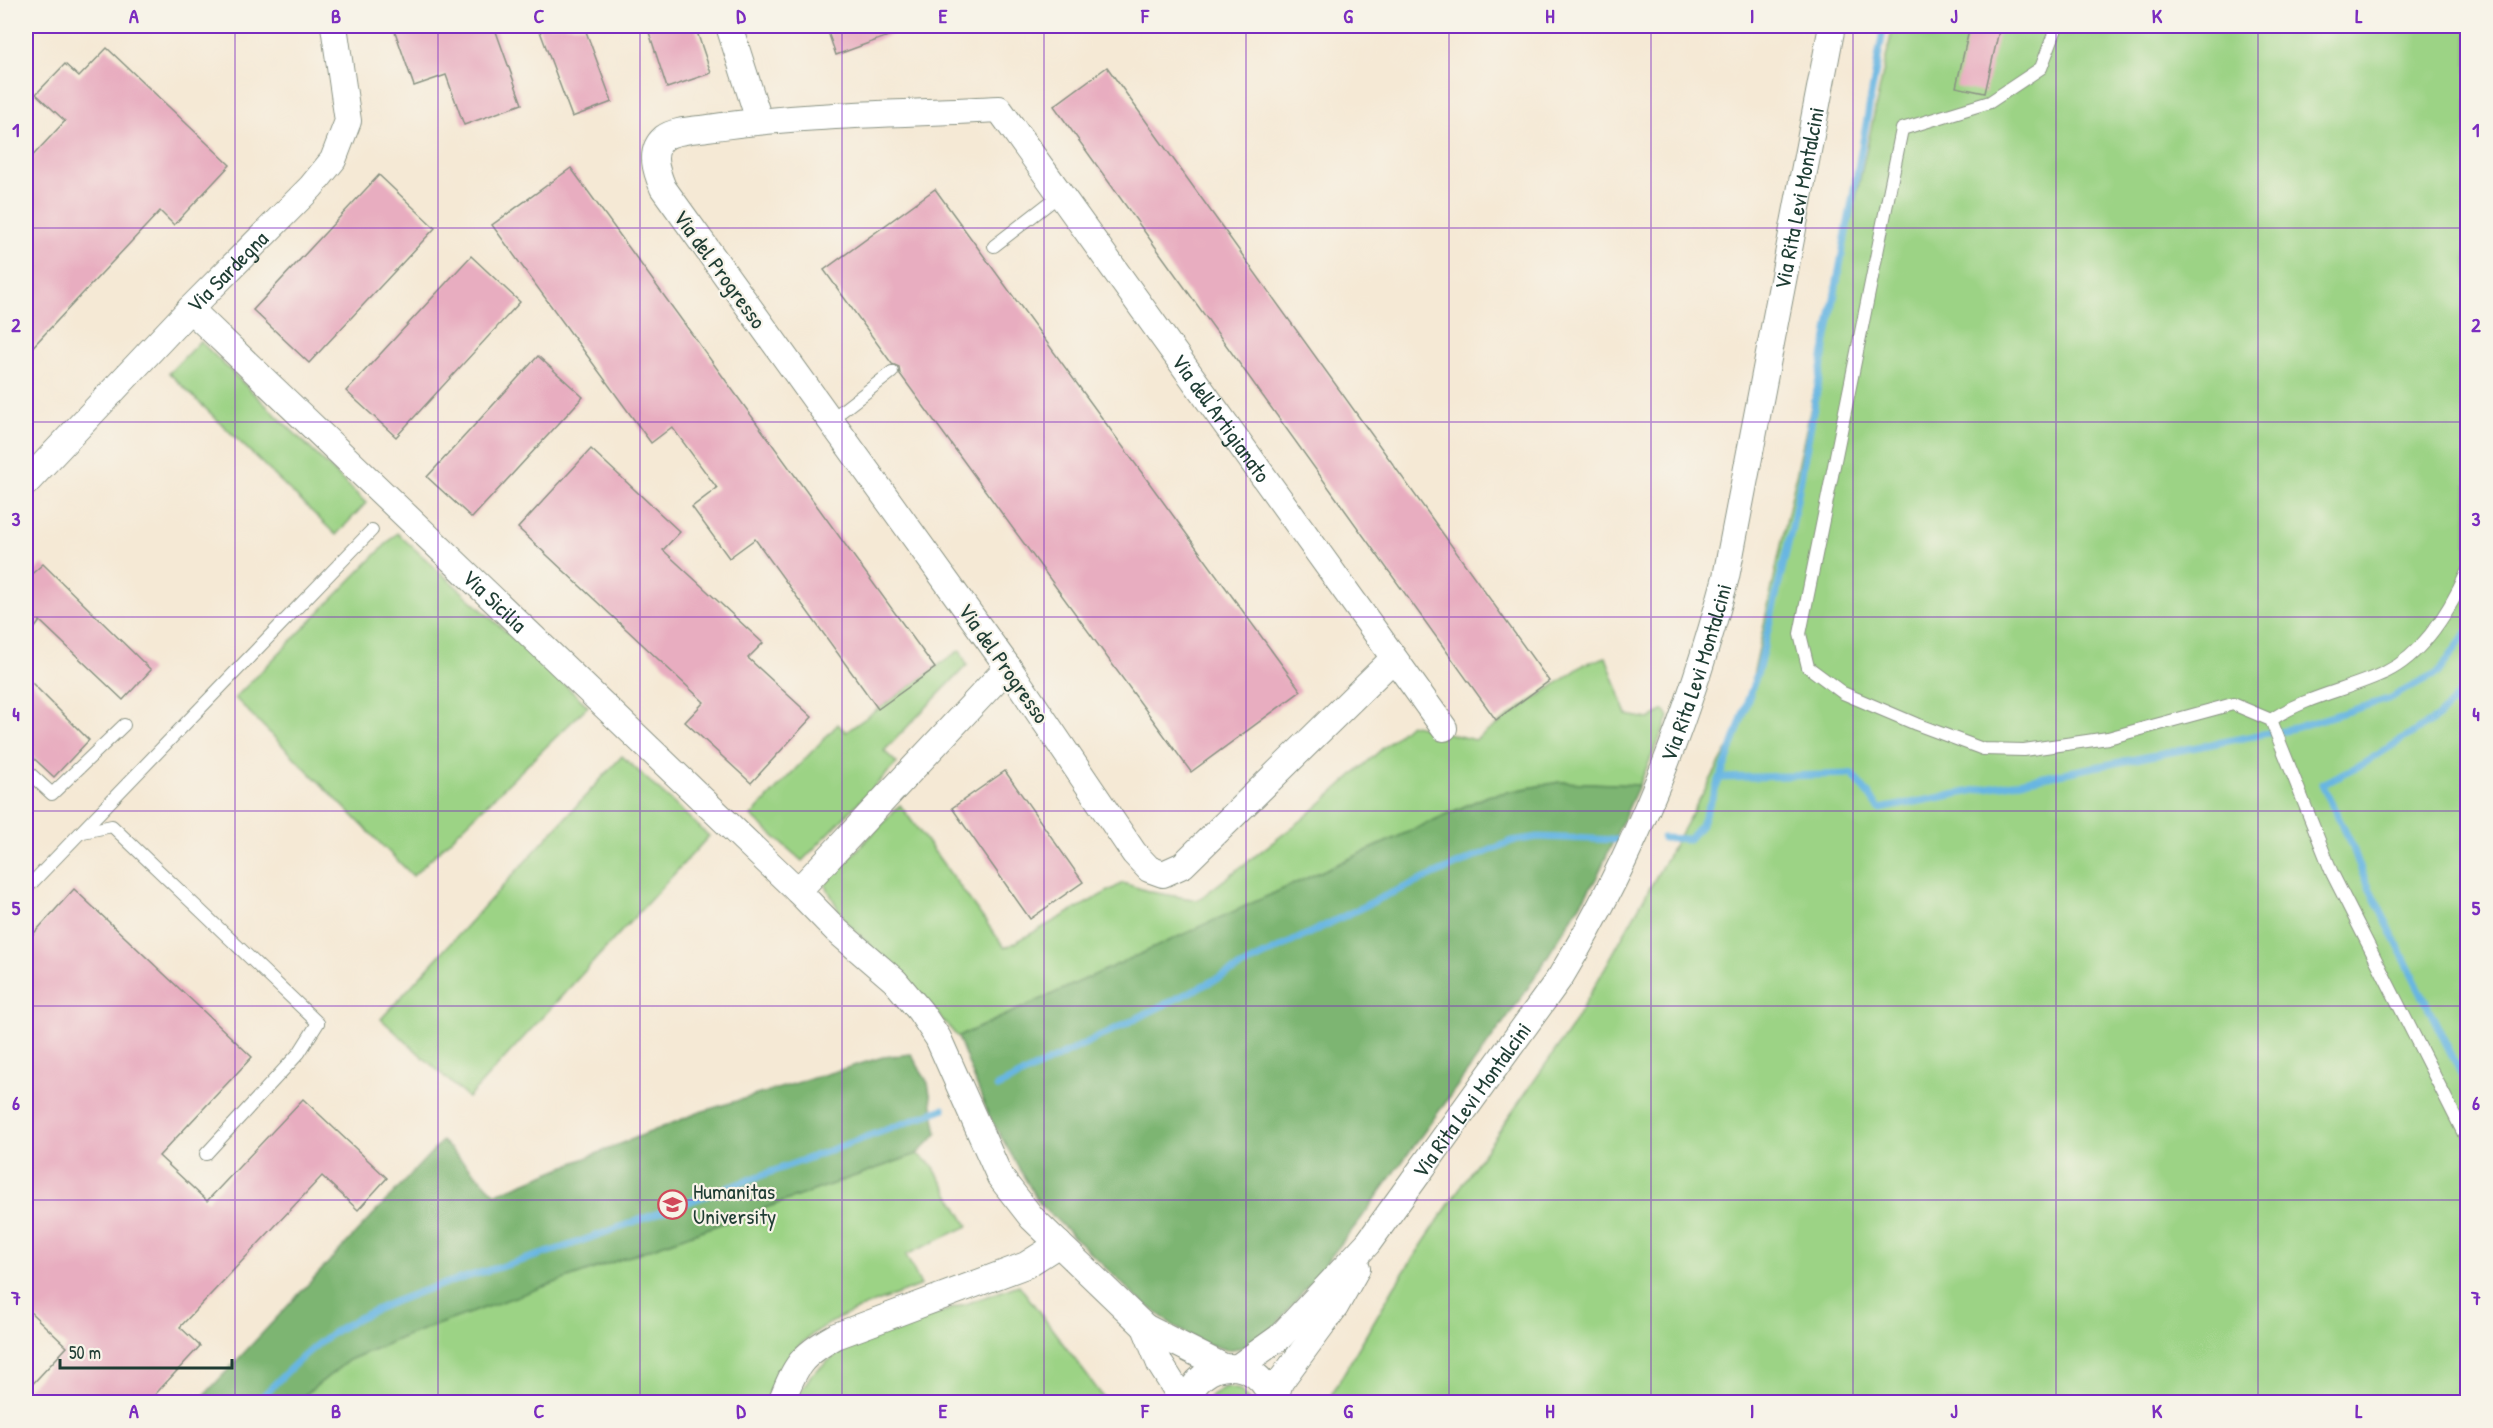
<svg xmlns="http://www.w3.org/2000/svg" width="2493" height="1428" viewBox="0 0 2493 1428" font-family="'Patrick Hand',sans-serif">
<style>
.green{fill:#9cd385;stroke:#5e885c;stroke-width:1.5}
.forest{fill:#7db572;stroke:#4e7953;stroke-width:1.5}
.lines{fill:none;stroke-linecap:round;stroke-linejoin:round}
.stream{stroke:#67b6e2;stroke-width:7}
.building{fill:#e8adc0}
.service-casing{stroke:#8a9384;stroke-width:14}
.minor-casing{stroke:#8a9384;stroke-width:28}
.service{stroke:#fff;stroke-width:12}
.minor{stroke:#fff;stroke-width:26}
.grid{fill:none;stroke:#7b2cbf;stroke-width:1.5;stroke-opacity:0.55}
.labels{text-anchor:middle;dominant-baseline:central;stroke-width:4.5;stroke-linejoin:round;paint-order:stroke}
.street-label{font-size:22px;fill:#1f3d34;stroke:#f7f3e8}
.poi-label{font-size:22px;fill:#1f3d34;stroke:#f7f3e8;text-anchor:start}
.neatline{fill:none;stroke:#7b2cbf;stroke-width:2}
.grid-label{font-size:20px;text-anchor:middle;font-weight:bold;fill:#7b2cbf}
</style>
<rect width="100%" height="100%" fill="#f7f3e8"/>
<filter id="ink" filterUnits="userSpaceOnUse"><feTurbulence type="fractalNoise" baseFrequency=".0167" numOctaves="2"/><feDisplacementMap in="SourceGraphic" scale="12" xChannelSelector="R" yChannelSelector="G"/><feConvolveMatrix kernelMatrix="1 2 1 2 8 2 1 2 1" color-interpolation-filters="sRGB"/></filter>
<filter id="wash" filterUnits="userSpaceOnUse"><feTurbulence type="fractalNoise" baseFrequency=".008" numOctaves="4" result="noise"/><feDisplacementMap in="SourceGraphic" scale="24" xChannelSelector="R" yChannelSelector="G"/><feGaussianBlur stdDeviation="1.35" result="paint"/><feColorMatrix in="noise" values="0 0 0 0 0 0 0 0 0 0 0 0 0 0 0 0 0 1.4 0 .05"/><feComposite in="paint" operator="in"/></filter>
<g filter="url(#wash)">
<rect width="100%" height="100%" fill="#f5e9d5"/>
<g class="green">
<path d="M 1893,26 L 2467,26 L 2467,1402 L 1327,1402 L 1394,1287 L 1467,1177 L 1571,1028 L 1743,722 Z"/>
<path d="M 200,341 L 366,503 L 336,535 L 169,373 Z"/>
<path d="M 397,533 L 588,706 L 413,876 L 235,698 Z"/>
<path d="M 960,650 L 967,665 L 884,751 L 897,763 L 802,861 L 751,816 L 838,724 L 846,732 Z"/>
<path d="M 1606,657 L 1627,715 L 1649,719 L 1664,710 L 1669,717 L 1639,785 L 1559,782 L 1487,796 L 958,1037 L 912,986 L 844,920 L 825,884 L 900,805 L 1005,948 L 1123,883 L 1151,892 L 1198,900 L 1303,819 L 1410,724 L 1475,740 L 1585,664 Z"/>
<path d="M 622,756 L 709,836 L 468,1098 L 381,1019 Z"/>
<path d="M 917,1154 L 932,1165 L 968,1226 L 906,1255 L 921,1285 C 856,1312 787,1325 767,1402 L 296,1402 L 349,1360 L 408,1335 Z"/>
<path d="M 1019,1285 L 1107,1402 L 794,1402 L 811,1375 L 847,1346 Z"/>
<path d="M 1225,1387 L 1240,1390 L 1250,1402 L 1207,1402 L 1211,1395 Z"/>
</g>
<g class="forest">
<path d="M 1559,782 L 1639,785 L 1596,879 L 1524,994 L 1360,1220 L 1269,1334 L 1251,1346 L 1227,1350 L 1203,1343 L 1178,1329 L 1136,1297 L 1039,1203 L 988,1114 L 958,1037 L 1487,796 Z"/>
<path d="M 911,1054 L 928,1083 L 937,1134 L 917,1154 L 408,1335 L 349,1360 L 296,1402 L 198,1402 L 442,1141 L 496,1194 L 700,1112 L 883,1057 Z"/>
</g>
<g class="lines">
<g class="stream">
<path d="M 2468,685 L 2438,717 L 2363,764 L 2322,784 L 2352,845 L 2362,873 L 2468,1088"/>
<path d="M 1720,778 L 1852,774 L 1880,809 L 2294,728 L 2388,699 L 2438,673 L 2468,631"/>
<path d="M 1663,838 L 1689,839 L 1701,825 L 1728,758 L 1759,668 L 1792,527 L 1884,26"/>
<path d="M 997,1087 L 1387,895 L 1512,841 L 1538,837 L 1618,840"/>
<path d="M 257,1402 C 282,1377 311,1345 342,1327 C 415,1285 498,1271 576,1243 C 699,1198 821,1154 943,1109"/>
</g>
</g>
<g id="blocks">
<g class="building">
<path d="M 393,26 L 494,26 L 522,104 L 464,125 L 446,75 L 414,86 Z"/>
<path d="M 538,26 L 584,26 L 612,102 L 572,117 Z"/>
<path d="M 647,26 L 695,26 L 711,73 L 667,88 Z"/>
<path d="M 826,26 L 910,26 L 910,28 L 836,55 Z"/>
<path d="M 1970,26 L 2000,26 L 1985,93 L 1956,87 Z"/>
<path d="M 107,48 L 230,165 L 174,225 L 160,211 L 26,354 L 26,163 L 65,121 L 36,94 L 65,64 L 79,77 Z"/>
<path d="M 1107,67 L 1549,681 L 1496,720 L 1054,106 Z"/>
<path d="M 571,168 L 935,668 L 878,709 L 755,539 L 729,558 L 692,507 L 717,488 L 672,427 L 651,443 L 492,225 Z"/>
<path d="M 379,175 L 435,228 L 309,363 L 253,310 Z"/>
<path d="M 935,189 L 1301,691 L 1191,772 L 900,374 L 899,367 L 892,364 L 824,270 Z"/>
<path d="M 471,256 L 520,302 L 396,437 L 346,391 Z"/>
<path d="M 538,356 L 583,397 L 472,518 L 427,477 Z"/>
<path d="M 591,449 L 680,532 L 663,550 L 763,643 L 748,658 L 812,717 L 751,783 L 685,722 L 704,702 L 518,528 Z"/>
<path d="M 43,564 L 151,670 L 123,700 L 40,621 L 26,640 L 26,579 Z"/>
<path d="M 26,677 L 89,740 L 54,777 L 26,751 Z"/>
<path d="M 1005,771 L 1083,882 L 1030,919 L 952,808 Z"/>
<path d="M 74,889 L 252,1057 L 159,1156 L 207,1201 L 303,1099 L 387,1178 L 358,1210 L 322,1176 L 180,1327 L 200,1346 L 148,1402 L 26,1402 L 26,1391 L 67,1347 L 26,1308 L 26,942 Z"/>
</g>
</g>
</g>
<g filter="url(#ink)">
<use href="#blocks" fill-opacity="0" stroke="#8a9384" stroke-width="1.5"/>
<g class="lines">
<defs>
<g id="service">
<path d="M 2057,26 L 2041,68 L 1990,102 L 1902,129 L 1800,634 L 1808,667 L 1843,693 L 1916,724 L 1983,749 L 2024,750 L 2108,738 L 2233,704 L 2271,720 L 2332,873 L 2468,1142"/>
<path d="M 994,246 L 1061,194"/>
<path d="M 829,421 L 892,372"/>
<path d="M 2271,720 C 2306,696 2348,690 2386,672 C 2425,653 2451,608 2468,570"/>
<path d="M 26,770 L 52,794 L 124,725"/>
<path d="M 83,832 L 112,826 L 318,1023 L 299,1053 L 206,1154"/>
<path d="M 26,889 L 372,530"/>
</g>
<g id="minor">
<path d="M 729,26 L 759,120"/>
<path id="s1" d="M 190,309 L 798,891 L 837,931 L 895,981 L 920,1011 L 938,1038 L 1000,1177 L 1032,1218 L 1145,1327 L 1224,1367"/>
<path id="s2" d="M 26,483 L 190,309 L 311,187 L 333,160 L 348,121 L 334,26"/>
<path id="s3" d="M 1394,658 L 1183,865 L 1163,874 L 1149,869 L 1134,853 L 1008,667 L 663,188 C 657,173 648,152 664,138 C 674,130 696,130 708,128 C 804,114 902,114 999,109 L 1394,658 L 1444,728"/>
<path d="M 798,891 L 1008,667"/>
<path d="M 1145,1327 L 1160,1364 L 1184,1402"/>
<path id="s4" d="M 1238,1367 L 1280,1337 L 1368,1243 L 1561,976 C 1637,850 1688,720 1726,577 L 1832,26"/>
<path d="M 781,1402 C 796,1365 800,1356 836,1336 L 1026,1265 L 1059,1244"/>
<path d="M 1187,1402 C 1199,1356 1261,1355 1272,1402"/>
<path d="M 1274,1402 L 1280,1382 L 1335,1307 L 1357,1268"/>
</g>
</defs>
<use href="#service" class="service-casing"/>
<use href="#minor" class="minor-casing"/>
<use href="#service" class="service"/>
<use href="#minor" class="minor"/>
</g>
</g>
<path class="grid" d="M 235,26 L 235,1402M 438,26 L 438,1402M 640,26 L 640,1402M 842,26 L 842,1402M 1044,26 L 1044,1402M 1246,26 L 1246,1402M 1449,26 L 1449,1402M 1651,26 L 1651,1402M 1853,26 L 1853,1402M 2056,26 L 2056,1402M 2258,26 L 2258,1402M 26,228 L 2468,228M 26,422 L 2468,422M 26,617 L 2468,617M 26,811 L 2468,811M 26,1006 L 2468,1006M 26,1200 L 2468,1200"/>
<defs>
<symbol id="university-ring" viewBox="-11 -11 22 22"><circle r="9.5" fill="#f7f3e8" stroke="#d1495b" stroke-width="1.5"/><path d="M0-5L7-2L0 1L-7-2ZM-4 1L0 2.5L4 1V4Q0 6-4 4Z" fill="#d1495b"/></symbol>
</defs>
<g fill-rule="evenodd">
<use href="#university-ring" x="656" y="1188" width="33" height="33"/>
</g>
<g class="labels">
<g class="street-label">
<text stroke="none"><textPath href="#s4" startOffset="1329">Via Rita Levi Montalcini</textPath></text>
<text transform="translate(720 269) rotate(54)">Via del Progresso</text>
<text stroke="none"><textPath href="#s2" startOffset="292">Via Sardegna</textPath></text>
<text stroke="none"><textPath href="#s3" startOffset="1941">Via dell'Artigianato</textPath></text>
<text stroke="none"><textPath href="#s1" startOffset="422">Via Sicilia</textPath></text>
<text transform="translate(1004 663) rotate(55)">Via del Progresso</text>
<text stroke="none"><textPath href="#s4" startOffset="843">Via Rita Levi Montalcini</textPath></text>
<text stroke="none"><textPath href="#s4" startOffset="357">Via Rita Levi Montalcini</textPath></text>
</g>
<g class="poi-label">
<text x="693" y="1191">Humanitas<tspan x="693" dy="25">University</tspan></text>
</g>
</g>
<rect width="2493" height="1428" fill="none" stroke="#f7f3e8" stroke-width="66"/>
<path d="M60 1359v9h172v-9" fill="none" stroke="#1f3d34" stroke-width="3"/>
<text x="69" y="1359" font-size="18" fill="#1f3d34" stroke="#f7f3e8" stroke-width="4.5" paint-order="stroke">50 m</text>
<rect x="33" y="33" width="2427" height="1362" class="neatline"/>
<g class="grid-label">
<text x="134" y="23">A</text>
<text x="336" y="23">B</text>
<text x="539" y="23">C</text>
<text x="741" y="23">D</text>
<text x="943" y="23">E</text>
<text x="1145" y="23">F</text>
<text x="1348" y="23">G</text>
<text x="1550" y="23">H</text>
<text x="1752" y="23">I</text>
<text x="1954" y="23">J</text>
<text x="2157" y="23">K</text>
<text x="2359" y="23">L</text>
<text x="16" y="137">1</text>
<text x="2476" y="137">1</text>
<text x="16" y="332">2</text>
<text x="2476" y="332">2</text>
<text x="16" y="526">3</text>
<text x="2476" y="526">3</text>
<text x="16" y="721">4</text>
<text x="2476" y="721">4</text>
<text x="16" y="915">5</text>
<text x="2476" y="915">5</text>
<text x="16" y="1110">6</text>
<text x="2476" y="1110">6</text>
<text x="16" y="1305">7</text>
<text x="2476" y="1305">7</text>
<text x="134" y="1418">A</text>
<text x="336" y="1418">B</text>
<text x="539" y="1418">C</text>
<text x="741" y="1418">D</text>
<text x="943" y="1418">E</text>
<text x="1145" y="1418">F</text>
<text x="1348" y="1418">G</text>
<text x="1550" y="1418">H</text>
<text x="1752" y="1418">I</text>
<text x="1954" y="1418">J</text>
<text x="2157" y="1418">K</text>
<text x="2359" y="1418">L</text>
</g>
</svg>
